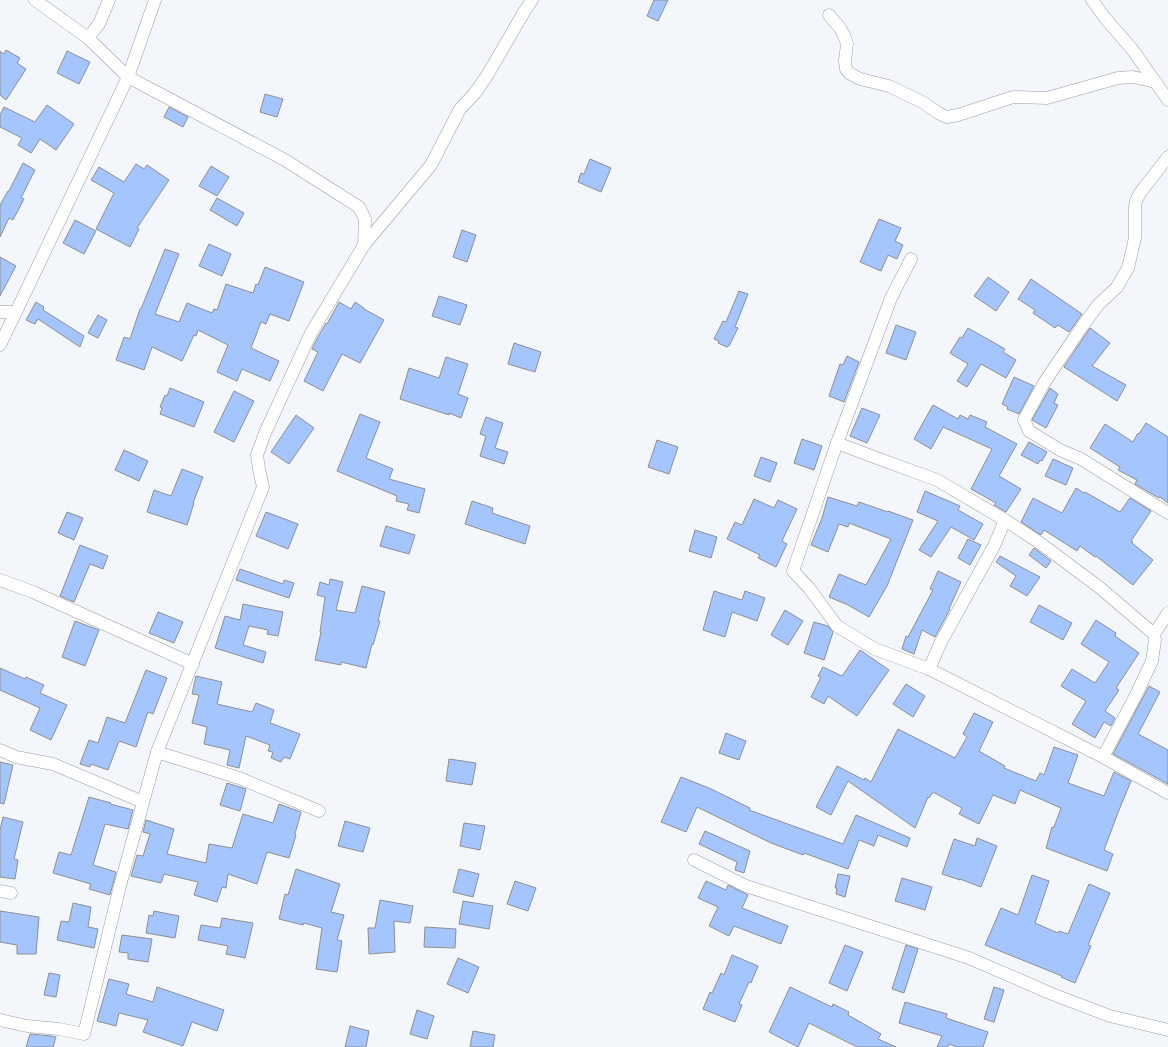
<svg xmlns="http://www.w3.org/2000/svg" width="1168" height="1047" viewBox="0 0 1168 1047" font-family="Montserrat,sans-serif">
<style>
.building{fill:#a4c5fe;stroke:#8d8f93}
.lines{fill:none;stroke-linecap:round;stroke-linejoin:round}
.street-casing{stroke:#9a9da1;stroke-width:13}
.street{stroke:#fff;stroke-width:12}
</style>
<rect width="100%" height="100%" fill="#f3f6fa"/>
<g class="building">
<path d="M 654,0 L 668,0 L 658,21 L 647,16 Z"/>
<path d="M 6,50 L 20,58 L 17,63 L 26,69 L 6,100 L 0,95 L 0,51 L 4,54 Z"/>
<path d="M 67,51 L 90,62 L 79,84 L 57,73 Z"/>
<path d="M 265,94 L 283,99 L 277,117 L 260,112 Z"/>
<path d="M 47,105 L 74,124 L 56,150 L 40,139 L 31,153 L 18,145 L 22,138 L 0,127 L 0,115 L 4,107 L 35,122 Z"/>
<path d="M 169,107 L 188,117 L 183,127 L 164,117 Z"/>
<path d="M 590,159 L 611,168 L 601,192 L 578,182 L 581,173 L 584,174 Z"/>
<path d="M 23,163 L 35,170 L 21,198 L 24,199 L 13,220 L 9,218 L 0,237 L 0,205 L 8,191 L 9,191 Z"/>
<path d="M 136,164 L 144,169 L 147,165 L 169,180 L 137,228 L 139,229 L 130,247 L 96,229 L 114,193 L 91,180 L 99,167 L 124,182 Z"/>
<path d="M 211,166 L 229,177 L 217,196 L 199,186 Z"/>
<path d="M 217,198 L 244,213 L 237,226 L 210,210 Z"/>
<path d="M 879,219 L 901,228 L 895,241 L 903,245 L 897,259 L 888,255 L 881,271 L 860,262 Z"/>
<path d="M 75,220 L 96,231 L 84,254 L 63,243 Z"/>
<path d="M 462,230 L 476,235 L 467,262 L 453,257 Z"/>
<path d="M 209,244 L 231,254 L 222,276 L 199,266 Z"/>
<path d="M 165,249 L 179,254 L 155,314 L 179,322 L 187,303 L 212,313 L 214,309 L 217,310 L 226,284 L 253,293 L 256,284 L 258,285 L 265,267 L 304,282 L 289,321 L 270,314 L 266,324 L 261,322 L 251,348 L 279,361 L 270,381 L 242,369 L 237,381 L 217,372 L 228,345 L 198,330 L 196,336 L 194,335 L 182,361 L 152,347 L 144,370 L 116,360 L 124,337 L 130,339 L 140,309 L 141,309 Z"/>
<path d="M 0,257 L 16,266 L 0,296 Z"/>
<path d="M 988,277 L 1009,292 L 996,311 L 974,296 Z"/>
<path d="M 1031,279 L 1082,314 L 1069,332 L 1058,325 L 1055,328 L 1033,313 L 1035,310 L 1018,299 Z"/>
<path d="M 739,291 L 748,294 L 735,327 L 738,328 L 729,346 L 728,346 L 727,347 L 718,343 L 719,341 L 714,339 L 723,321 L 726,322 Z"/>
<path d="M 439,296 L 467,305 L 460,325 L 432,316 Z"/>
<path d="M 36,302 L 44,307 L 43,310 L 84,336 L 80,347 L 38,319 L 35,324 L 26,320 Z"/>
<path d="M 339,302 L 351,309 L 355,302 L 364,308 L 364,309 L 384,320 L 360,363 L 342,354 L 323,391 L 304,381 L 318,352 L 312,349 L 318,337 L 326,323 L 327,324 Z"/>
<path d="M 98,315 L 107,320 L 98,338 L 88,333 Z"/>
<path d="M 896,325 L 916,332 L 906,360 L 886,353 Z"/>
<path d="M 968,328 L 1005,349 L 1003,352 L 1016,360 L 1006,378 L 981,364 L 967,387 L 957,381 L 968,364 L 950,353 L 960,337 L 962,338 Z"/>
<path d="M 1090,328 L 1110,343 L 1092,366 L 1126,385 L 1117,401 L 1064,367 Z"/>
<path d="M 514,343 L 541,352 L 535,372 L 508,364 Z"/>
<path d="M 847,356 L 859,362 L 844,402 L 829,396 L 840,364 L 843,365 Z"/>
<path d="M 446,357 L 468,364 L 458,394 L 468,398 L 461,418 L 449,413 L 449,415 L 400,399 L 409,368 L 439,378 Z"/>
<path d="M 1014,377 L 1034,386 L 1019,414 L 1007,409 L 1008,407 L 1002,404 Z"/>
<path d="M 170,388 L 204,402 L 194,427 L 160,414 L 162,408 L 160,407 L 165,395 L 167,396 Z"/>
<path d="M 1050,388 L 1058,394 L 1054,403 L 1058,405 L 1046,428 L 1032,420 Z"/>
<path d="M 234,391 L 254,401 L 234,442 L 214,432 Z"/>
<path d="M 933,405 L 958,419 L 960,415 L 968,419 L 970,415 L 987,422 L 985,427 L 1017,444 L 999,476 L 1021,489 L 1006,512 L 994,505 L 996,503 L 971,489 L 992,449 L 943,427 L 931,449 L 914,439 Z"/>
<path d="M 862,408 L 880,415 L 867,443 L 850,436 Z"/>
<path d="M 360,414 L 380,422 L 366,458 L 393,469 L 389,479 L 425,489 L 419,513 L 407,510 L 409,504 L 396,501 L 397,496 L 337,471 Z"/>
<path d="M 296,415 L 314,428 L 289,464 L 271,452 Z"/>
<path d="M 486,417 L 503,423 L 495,448 L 508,452 L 504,464 L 480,456 L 486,436 L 480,434 Z"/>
<path d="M 1146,423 L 1168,437 L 1168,503 L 1160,497 L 1159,498 L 1135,484 L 1137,480 L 1118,470 L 1120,467 L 1090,448 L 1105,424 L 1133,442 L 1138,433 L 1139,434 Z"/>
<path d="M 802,439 L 822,446 L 814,470 L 794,463 Z"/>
<path d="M 657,440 L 678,447 L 669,474 L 648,467 Z"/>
<path d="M 1029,442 L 1047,452 L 1042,461 L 1040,460 L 1038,464 L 1021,455 Z"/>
<path d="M 124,450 L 148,461 L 139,481 L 115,470 Z"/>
<path d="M 761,457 L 777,463 L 770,482 L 754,476 Z"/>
<path d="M 1053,459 L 1073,468 L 1066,485 L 1045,476 Z"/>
<path d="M 182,469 L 203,477 L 193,503 L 194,503 L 187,525 L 147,512 L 154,490 L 171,496 Z"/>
<path d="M 1076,488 L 1084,493 L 1085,492 L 1120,512 L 1130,498 L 1151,511 L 1131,541 L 1133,542 L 1132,543 L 1153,560 L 1133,585 L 1096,556 L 1095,557 L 1080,546 L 1077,551 L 1044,530 L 1041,535 L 1021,522 L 1033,498 L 1062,513 Z"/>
<path d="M 925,491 L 960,506 L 958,510 L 983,524 L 974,540 L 951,527 L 931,557 L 919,550 L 938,521 L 917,512 Z"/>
<path d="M 828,497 L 857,506 L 859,502 L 888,512 L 888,511 L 913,520 L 887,586 L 869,617 L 848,605 L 829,597 L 839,574 L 866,585 L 891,539 L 849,523 L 848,527 L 839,524 L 828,552 L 811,545 L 822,518 Z"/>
<path d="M 754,499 L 774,508 L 778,500 L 797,509 L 782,541 L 787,544 L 776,567 L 758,558 L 760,555 L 727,539 L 735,522 L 742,525 Z"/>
<path d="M 472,501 L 493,508 L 492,513 L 530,526 L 525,544 L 465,524 Z"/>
<path d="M 67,512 L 83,518 L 74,540 L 58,533 Z"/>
<path d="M 266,512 L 298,524 L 288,549 L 256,536 Z"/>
<path d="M 386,526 L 415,535 L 409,554 L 380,546 Z"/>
<path d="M 695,530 L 717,537 L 711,558 L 689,551 Z"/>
<path d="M 968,539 L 981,545 L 970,565 L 958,558 Z"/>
<path d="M 80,545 L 108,556 L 103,569 L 90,564 L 74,602 L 60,596 Z"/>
<path d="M 1034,548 L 1051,561 L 1046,568 L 1029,555 Z"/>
<path d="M 1000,556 L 1040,577 L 1027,596 L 1010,586 L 1016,576 L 996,562 Z"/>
<path d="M 240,569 L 283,584 L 284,580 L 294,583 L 289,598 L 236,580 Z"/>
<path d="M 938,571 L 961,582 L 949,609 L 950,609 L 935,637 L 922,630 L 914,654 L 902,649 L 906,636 L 908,637 L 933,590 L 930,589 Z"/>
<path d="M 330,579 L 343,582 L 336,610 L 355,613 L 362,586 L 385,592 L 378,621 L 380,621 L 373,645 L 372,644 L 366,668 L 341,662 L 341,665 L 315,660 L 321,632 L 320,632 L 325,597 L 317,595 L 320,582 L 329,585 Z"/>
<path d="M 714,591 L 742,600 L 745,591 L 765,598 L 757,621 L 732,612 L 725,637 L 703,630 Z"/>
<path d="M 243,604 L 283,612 L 278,636 L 267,634 L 268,630 L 249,626 L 243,645 L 266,652 L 263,663 L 215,648 L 225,616 L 240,620 Z"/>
<path d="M 1039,605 L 1072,623 L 1063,640 L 1030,622 Z"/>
<path d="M 785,610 L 803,621 L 788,645 L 771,635 Z"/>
<path d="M 158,612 L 183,622 L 174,643 L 149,633 Z"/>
<path d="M 1096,620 L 1116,633 L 1115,636 L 1139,653 L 1116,688 L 1119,690 L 1105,711 L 1115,718 L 1111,726 L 1104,722 L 1095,738 L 1072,724 L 1086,701 L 1061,686 L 1072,669 L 1095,683 L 1109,662 L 1081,644 Z"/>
<path d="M 75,621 L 99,630 L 85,666 L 62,657 Z"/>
<path d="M 814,622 L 828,626 L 833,632 L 824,660 L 804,653 Z"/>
<path d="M 860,650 L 889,670 L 857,716 L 828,696 L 824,704 L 811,697 L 821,677 L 818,676 L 823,667 L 842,676 Z"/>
<path d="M 0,668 L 25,679 L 26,677 L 44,685 L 40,693 L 67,705 L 51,740 L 30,730 L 40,708 L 0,690 Z"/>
<path d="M 146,670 L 167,678 L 153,714 L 148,712 L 136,747 L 119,741 L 108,770 L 91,764 L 90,767 L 80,764 L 89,740 L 98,743 L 107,717 L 125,723 Z"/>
<path d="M 196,676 L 222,682 L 217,704 L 252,712 L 256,703 L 274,710 L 270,723 L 300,734 L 290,759 L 284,757 L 281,762 L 271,758 L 273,752 L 268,751 L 270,745 L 246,736 L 239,768 L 227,765 L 230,750 L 204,744 L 207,727 L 192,723 L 199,695 L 192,694 Z"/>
<path d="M 906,684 L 925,696 L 913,717 L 893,704 Z"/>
<path d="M 1149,686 L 1160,692 L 1138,734 L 1168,750 L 1168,784 L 1113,754 Z"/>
<path d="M 974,713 L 993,722 L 979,751 L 1005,766 L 1004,768 L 1036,781 L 1040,773 L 1044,775 L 1054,747 L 1078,755 L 1068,783 L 1104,796 L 1114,772 L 1131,781 L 1119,810 L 1104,850 L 1113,854 L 1107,871 L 1046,848 L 1052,827 L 1054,827 L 1061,808 L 1020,790 L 1015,804 L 993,795 L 979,824 L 959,814 L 962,808 L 933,792 L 929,798 L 928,797 L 915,828 L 848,781 L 831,815 L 816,807 L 837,766 L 864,780 L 865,778 L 871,782 L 898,729 L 955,758 L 967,737 L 963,734 Z"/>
<path d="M 726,733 L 746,741 L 739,760 L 719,753 Z"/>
<path d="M 449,759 L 476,763 L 472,785 L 446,781 Z"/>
<path d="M 0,762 L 13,765 L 4,804 L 0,803 Z"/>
<path d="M 681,777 L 709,788 L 750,808 L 749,810 L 843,844 L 856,815 L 910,838 L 907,847 L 878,835 L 874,846 L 859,840 L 848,869 L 804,853 L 803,855 L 771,843 L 697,807 L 686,832 L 661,822 Z"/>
<path d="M 227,783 L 246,789 L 240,811 L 220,805 Z"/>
<path d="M 89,797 L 111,803 L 110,804 L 133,810 L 128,829 L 105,824 L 93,865 L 116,872 L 110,895 L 89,889 L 91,884 L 53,873 L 59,852 L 71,855 Z"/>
<path d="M 279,804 L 301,812 L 295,834 L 296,835 L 289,858 L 267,852 L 257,884 L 228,874 L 226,888 L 222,887 L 217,902 L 194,895 L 198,882 L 164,874 L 161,883 L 131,876 L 137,855 L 143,856 L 150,834 L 143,832 L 146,820 L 174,829 L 167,854 L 206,863 L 209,844 L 232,848 L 243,814 L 273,823 Z"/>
<path d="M 3,817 L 23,822 L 14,859 L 18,860 L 15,879 L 0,877 L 0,830 Z"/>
<path d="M 345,821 L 370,828 L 363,852 L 338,846 Z"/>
<path d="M 464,823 L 485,826 L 480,850 L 460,846 Z"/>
<path d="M 705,831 L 750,851 L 744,873 L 735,870 L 737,862 L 699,844 Z"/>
<path d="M 977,838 L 997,846 L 981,887 L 960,879 L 960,880 L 942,874 L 954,839 L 975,846 Z"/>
<path d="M 296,869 L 340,884 L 331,912 L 344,915 L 337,940 L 342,941 L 337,972 L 316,969 L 322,928 L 304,923 L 303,925 L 279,919 L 285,894 L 288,895 Z"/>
<path d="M 459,869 L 479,874 L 473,897 L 453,892 Z"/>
<path d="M 838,874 L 850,876 L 845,897 L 836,894 L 837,888 L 835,888 Z"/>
<path d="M 1032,875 L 1049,881 L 1035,923 L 1058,933 L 1059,931 L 1068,934 L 1089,884 L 1110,893 L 1088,945 L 1091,946 L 1075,983 L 1061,977 L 1062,976 L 985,945 L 1001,908 L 1018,915 Z"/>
<path d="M 902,878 L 932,887 L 925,910 L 895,901 Z"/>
<path d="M 515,881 L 536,888 L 528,911 L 507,904 Z"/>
<path d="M 706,881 L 726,890 L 728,885 L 748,895 L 742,908 L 788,926 L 781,944 L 734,926 L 729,936 L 709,926 L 718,907 L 698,898 Z"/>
<path d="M 380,900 L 413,906 L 410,923 L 394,921 L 395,952 L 369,954 L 368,928 L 375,928 Z"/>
<path d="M 463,901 L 493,906 L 489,929 L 459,924 Z"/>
<path d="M 73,903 L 91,907 L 88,927 L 98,929 L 94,948 L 57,940 L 61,921 L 69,922 Z"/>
<path d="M 0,911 L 39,917 L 36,954 L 17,954 L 17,945 L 0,942 Z"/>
<path d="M 154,911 L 179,916 L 175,938 L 146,933 L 149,915 L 153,916 Z"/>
<path d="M 222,918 L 253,923 L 245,958 L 226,954 L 228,946 L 198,940 L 201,925 L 220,928 Z"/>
<path d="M 425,927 L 456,929 L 455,948 L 424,947 Z"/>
<path d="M 122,935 L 152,939 L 148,962 L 128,959 L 128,953 L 119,952 Z"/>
<path d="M 845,945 L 863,952 L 847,991 L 829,983 Z"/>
<path d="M 906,945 L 918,949 L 904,993 L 892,989 Z"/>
<path d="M 732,955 L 758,966 L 751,983 L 749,982 L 739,1004 L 742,1005 L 735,1022 L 703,1009 L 710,992 L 712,993 L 721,973 L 724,975 Z"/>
<path d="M 458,958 L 479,967 L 468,993 L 447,984 Z"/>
<path d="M 49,973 L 60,975 L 56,997 L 44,995 Z"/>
<path d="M 109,979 L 129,984 L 126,994 L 153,1002 L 157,987 L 224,1010 L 217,1031 L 192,1022 L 183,1046 L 143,1032 L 148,1020 L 119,1013 L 116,1026 L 97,1021 Z"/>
<path d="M 790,987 L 832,1007 L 833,1004 L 849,1012 L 848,1015 L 881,1034 L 878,1039 L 896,1047 L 857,1047 L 809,1023 L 798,1047 L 769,1032 Z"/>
<path d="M 994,987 L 1004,990 L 994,1022 L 984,1019 Z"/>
<path d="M 905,1002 L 947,1014 L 946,1018 L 988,1032 L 983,1047 L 957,1047 L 949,1044 L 948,1047 L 937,1047 L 942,1036 L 899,1023 Z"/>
<path d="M 417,1010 L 434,1016 L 427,1039 L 410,1034 Z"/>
<path d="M 350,1026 L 369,1031 L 366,1047 L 345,1047 Z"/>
<path d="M 473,1031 L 495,1035 L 493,1047 L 470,1047 Z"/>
<path d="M 30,1034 L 51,1036 L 56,1037 L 53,1047 L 26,1047 Z"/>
</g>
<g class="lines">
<defs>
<g id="street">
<path d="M 35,0 L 88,38 L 128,77 L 285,160 L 359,207 L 365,219 L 364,245"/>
<path d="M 1092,0 L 1105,18 L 1132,49 L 1168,100"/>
<path d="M 829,15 L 840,28 L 844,35 L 847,44 L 845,61 L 846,69 L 849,73 L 860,79 L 889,86 L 924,103 L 938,113 L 947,117 L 958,115 L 1013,97 L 1047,98 L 1118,78 L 1133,77 L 1156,82"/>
<path d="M 88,38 L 99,24 L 109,0"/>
<path d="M 1168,157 L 1140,193 L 1136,201 L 1135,207 L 1135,238 L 1128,268 L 1117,287 L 1098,305 L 1081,328 L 1044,383 L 1024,420 L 1029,431 L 1060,450 L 1081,459 L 1168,513"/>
<path d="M 911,259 L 891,298 L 837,443 L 793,571 L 809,588 L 837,626 L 875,649 L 929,669 L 1103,757 L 1168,793"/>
<path d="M 0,312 L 16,312 L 128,77 L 155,0"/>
<path d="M 0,345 L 16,312"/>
<path d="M 837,443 L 874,457 L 937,480 L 1005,520 L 1040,543 L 1099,587 L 1154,634 L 1155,640 L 1152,661 L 1136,695 L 1103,757"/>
<path d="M 0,580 L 33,592 L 193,664"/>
<path d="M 1154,634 L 1168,613"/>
<path d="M 929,669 L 941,642 L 994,546 L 1005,520"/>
<path d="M 0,750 L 16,757 L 53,764 L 143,802"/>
<path d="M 157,752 L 239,778 L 319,811"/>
<path d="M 694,860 L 746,886 L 969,958 L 1052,994 L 1110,1016 L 1168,1030"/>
<path d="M 0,891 L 11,893"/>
<path d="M 0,1020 L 27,1026 L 59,1029 L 84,1034 L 120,886 L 157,752 L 263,487 L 259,469 L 257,455 L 265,433 L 311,333 L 364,245 L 431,165 L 460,109 L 475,93 L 488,74 L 524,12 L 532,0"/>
</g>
</defs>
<use href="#street" class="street-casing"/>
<use href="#street" class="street"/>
</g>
</svg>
